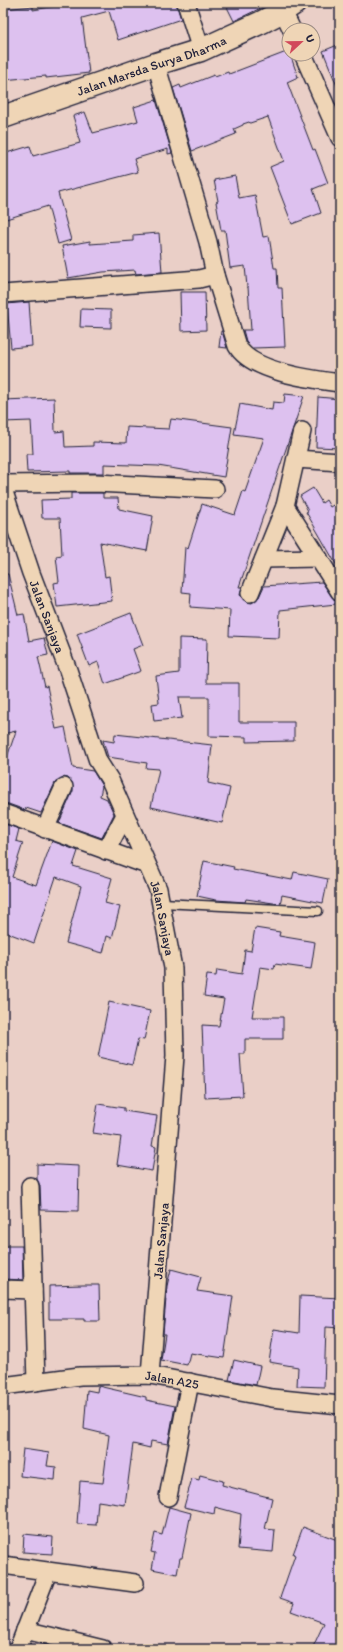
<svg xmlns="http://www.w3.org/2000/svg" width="343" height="1652" viewBox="0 0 343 1652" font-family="Itim,sans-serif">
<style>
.building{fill:#ddc1ef;stroke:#22223b}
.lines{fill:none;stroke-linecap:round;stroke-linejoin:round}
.service-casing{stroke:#22223b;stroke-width:11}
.minor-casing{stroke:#22223b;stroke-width:20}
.trunk-casing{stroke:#22223b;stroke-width:25}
.service{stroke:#efd5b6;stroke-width:8}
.minor{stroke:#efd5b6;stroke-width:17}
.trunk{stroke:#efd5b6;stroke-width:22}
.labels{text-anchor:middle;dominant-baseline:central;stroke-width:4;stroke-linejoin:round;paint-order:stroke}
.street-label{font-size:13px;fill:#22223b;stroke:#efd5b6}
</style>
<rect width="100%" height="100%" fill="#eacfc7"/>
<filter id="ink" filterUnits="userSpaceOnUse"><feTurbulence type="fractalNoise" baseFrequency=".025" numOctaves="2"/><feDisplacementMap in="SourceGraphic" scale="8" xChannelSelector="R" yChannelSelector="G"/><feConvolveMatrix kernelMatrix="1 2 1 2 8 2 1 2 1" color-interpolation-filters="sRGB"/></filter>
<g filter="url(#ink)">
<g class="building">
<path d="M 74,3 L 176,3 L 181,19 L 118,40 L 109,11 L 82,18 L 89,73 L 46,78 L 46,76 L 3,80 L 3,9 L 33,6 L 33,10 Z"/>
<path d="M 225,3 L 271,3 L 234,21 Z"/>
<path d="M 340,44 L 340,91 L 339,91 L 323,51 Z"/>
<path d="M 289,51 L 298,77 L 287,82 L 313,150 L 315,149 L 328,183 L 313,189 L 321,213 L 292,224 L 270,167 L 284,161 L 268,117 L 250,123 L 249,122 L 243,124 L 243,125 L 234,129 L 236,134 L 192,151 L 173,88 L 180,85 L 181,88 L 214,75 L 215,77 L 228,72 L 229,74 Z"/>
<path d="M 156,100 L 172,153 L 168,154 L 168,149 L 134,159 L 138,172 L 58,193 L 71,240 L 58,244 L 48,206 L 3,220 L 3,154 L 30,146 L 33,156 L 80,143 L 76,129 L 77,129 L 73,116 L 85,112 L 93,133 L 138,121 L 134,107 Z"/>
<path d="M 235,176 L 239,198 L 255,195 L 263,237 L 269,236 L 274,268 L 277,268 L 278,288 L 282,288 L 285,347 L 253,348 L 246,341 L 243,330 L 251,330 L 248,287 L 247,287 L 245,266 L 230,268 L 225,230 L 221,230 L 216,202 L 218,201 L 214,180 Z"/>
<path d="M 159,233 L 162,272 L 136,274 L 135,270 L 103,272 L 68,278 L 62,246 L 90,241 L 90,244 L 133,241 L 133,235 Z"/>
<path d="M 180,292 L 205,292 L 206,330 L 181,331 Z"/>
<path d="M 29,302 L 32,346 L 11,348 L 7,304 Z"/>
<path d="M 81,309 L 111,310 L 111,328 L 80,327 Z"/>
<path d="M 221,331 L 222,331 L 227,348 L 219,347 Z"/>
<path d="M 285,394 L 304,396 L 239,587 L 242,587 L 240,595 L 246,602 L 252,603 L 259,597 L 264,586 L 322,582 L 332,597 L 336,601 L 336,604 L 280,610 L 279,638 L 229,636 L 230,610 L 190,607 L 191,593 L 182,592 L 185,547 L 188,548 L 202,504 L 235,515 L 243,491 L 245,492 L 264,438 L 234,434 L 240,404 L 272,410 L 273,402 L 284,403 Z"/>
<path d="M 318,397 L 340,399 L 340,448 L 316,447 Z"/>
<path d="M 54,398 L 55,432 L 64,431 L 65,447 L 93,446 L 93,442 L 126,443 L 127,427 L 169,429 L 171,419 L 232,427 L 224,477 L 158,466 L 104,464 L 104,473 L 70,473 L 70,471 L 27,472 L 26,454 L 33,454 L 31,421 L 3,422 L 3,400 Z"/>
<path d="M 313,488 L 322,503 L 326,500 L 330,507 L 340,501 L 340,571 L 306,512 L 308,511 L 300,496 Z"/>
<path d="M 71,493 L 103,493 L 103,498 L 118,498 L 119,509 L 153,516 L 147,551 L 100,542 L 105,577 L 109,576 L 112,601 L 57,607 L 54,583 L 59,582 L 56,556 L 62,555 L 60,518 L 42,518 L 41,500 L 71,499 Z"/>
<path d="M 3,574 L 8,574 L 18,615 L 24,614 L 29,641 L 44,638 L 48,655 L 38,657 L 45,687 L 47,686 L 56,729 L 65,727 L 73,768 L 93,771 L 102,786 L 100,796 L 107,799 L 114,814 L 102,838 L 59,823 L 73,791 L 72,782 L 68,778 L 63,777 L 55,783 L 41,813 L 26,808 L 25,810 L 3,802 L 3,769 L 16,731 L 3,734 Z"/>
<path d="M 131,613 L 143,645 L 133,649 L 141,671 L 105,684 L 98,662 L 89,666 L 77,634 Z"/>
<path d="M 179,638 L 207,639 L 206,683 L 239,683 L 239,722 L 294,722 L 294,741 L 246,742 L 246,737 L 209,736 L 209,697 L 179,697 L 182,718 L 154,721 L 152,704 L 159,703 L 156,676 L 179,673 Z"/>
<path d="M 115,734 L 212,745 L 208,783 L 230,788 L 222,823 L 151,807 L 159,769 L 146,768 L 147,763 L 108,757 L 103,740 L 114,742 Z"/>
<path d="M 5,824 L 19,829 L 16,841 L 23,843 L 12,877 L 36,885 L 52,841 L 78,851 L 73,866 L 112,878 L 105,903 L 120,907 L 112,938 L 107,936 L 103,953 L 66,943 L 81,886 L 56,877 L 34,943 L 3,931 L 3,831 Z"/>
<path d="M 204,861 L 234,867 L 233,869 L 292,880 L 294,872 L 328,879 L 323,903 L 282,895 L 280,904 L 246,899 L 245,902 L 216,900 L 197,896 Z"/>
<path d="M 255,928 L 280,932 L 279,936 L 315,942 L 311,969 L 275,964 L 274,969 L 260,967 L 252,1017 L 283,1017 L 283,1039 L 245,1039 L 245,1054 L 240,1054 L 243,1096 L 205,1098 L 202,1025 L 219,1026 L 224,999 L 204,996 L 207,975 L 216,976 L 217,970 L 242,974 L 245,950 L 251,951 Z"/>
<path d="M 109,1002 L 150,1011 L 144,1040 L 138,1039 L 132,1065 L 98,1057 Z"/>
<path d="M 98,1104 L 124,1108 L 124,1111 L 157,1116 L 152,1146 L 156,1147 L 152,1171 L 117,1165 L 121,1137 L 93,1133 Z"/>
<path d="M 37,1164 L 79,1166 L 78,1211 L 41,1210 L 40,1186 L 37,1179 Z"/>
<path d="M 3,1246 L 22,1246 L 23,1280 L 3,1279 Z"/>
<path d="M 171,1269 L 201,1277 L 197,1291 L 233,1296 L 224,1358 L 190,1353 L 187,1365 L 161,1360 L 165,1334 L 163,1334 L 167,1286 Z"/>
<path d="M 83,1285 L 99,1285 L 100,1321 L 84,1321 L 84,1319 L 49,1319 L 49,1286 Z"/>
<path d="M 300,1296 L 340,1298 L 340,1328 L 326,1327 L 324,1387 L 297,1386 L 298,1367 L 269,1362 L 274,1329 L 299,1333 Z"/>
<path d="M 234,1360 L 260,1366 L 256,1385 L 229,1380 Z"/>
<path d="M 98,1386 L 146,1397 L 146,1400 L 175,1406 L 168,1444 L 151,1441 L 150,1448 L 133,1444 L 125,1505 L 98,1501 L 96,1525 L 77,1524 L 80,1481 L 103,1483 L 109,1435 L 84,1429 L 87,1390 L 97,1392 Z"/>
<path d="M 23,1449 L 49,1453 L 47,1466 L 56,1467 L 55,1480 L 20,1476 Z"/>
<path d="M 200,1475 L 223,1481 L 222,1485 L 272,1498 L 265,1529 L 275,1530 L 273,1552 L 238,1549 L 241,1514 L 215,1507 L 214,1514 L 184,1507 L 192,1478 L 199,1480 Z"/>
<path d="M 169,1507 L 191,1513 L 182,1558 L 180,1558 L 177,1574 L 152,1569 L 155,1553 L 151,1552 L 155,1533 L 162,1535 Z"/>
<path d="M 303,1527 L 340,1541 L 340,1644 L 338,1649 L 312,1649 L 324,1623 L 291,1611 L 294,1603 L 280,1598 L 295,1555 L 293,1554 Z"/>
<path d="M 24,1534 L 53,1537 L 52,1554 L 23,1552 Z"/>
</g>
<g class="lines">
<defs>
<path id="service" d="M 162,903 L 318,911"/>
<g id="minor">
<path d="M 186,3 L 201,50"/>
<path d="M 283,11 L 292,30"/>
<path d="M 303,54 L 340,138"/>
<path d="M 156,64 L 208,242 L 215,275 L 237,346 C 252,372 311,379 340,383"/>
<path d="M 3,294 L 199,279 L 215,275"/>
<path d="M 302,431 L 285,506 L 340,592"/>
<path d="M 296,459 L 340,462"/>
<path d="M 3,484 L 96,483 L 215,489"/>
<path id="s1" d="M 3,489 L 31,573 L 68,670 L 98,761 L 110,780 L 158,889 L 173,968 L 175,1056 L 150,1375"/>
<path d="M 264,559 L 319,558"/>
<path d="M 250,593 L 285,506"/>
<path d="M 3,813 L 147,865"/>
<path d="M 45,829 L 64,787"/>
<path d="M 106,851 L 125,815"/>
<path d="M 30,1186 L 36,1382"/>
<path d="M 3,1289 L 33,1290"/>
<path id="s2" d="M 3,1386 L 80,1376 L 150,1375 L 272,1398 L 340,1405"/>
<path d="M 168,1497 L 190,1382"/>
<path d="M 3,1565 L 135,1583"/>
<path d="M 25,1630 L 103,1649"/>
<path d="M 18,1649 L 48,1572"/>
</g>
<g id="trunk">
<path id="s3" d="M 3,117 L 156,64 L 201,50 L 262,22 L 283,11 L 295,3"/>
</g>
</defs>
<use href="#service" class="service-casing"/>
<use href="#minor" class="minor-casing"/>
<use href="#trunk" class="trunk-casing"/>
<use href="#service" class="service"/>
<use href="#minor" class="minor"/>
<use href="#trunk" class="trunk"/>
</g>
</g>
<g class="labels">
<g class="street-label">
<text stroke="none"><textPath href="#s3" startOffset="157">Jalan Marsda Surya Dharma</textPath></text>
<text stroke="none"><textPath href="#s1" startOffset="135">Jalan Sanjaya</textPath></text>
<text stroke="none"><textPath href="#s1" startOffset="459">Jalan Sanjaya</textPath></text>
<text transform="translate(161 1241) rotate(-85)">Jalan Sanjaya</text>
<text stroke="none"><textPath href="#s2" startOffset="170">Jalan A25</textPath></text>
</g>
</g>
<rect width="343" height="1652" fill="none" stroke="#efd5b6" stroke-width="16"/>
<rect x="8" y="8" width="327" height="1636" fill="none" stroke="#22223b" stroke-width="1.5" filter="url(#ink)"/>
<g transform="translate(301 42) rotate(68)"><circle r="19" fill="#efd5b6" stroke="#9d8d85"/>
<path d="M0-3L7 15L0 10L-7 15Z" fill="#d1495b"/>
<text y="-6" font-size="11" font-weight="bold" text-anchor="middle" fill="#22223b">U</text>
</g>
</svg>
